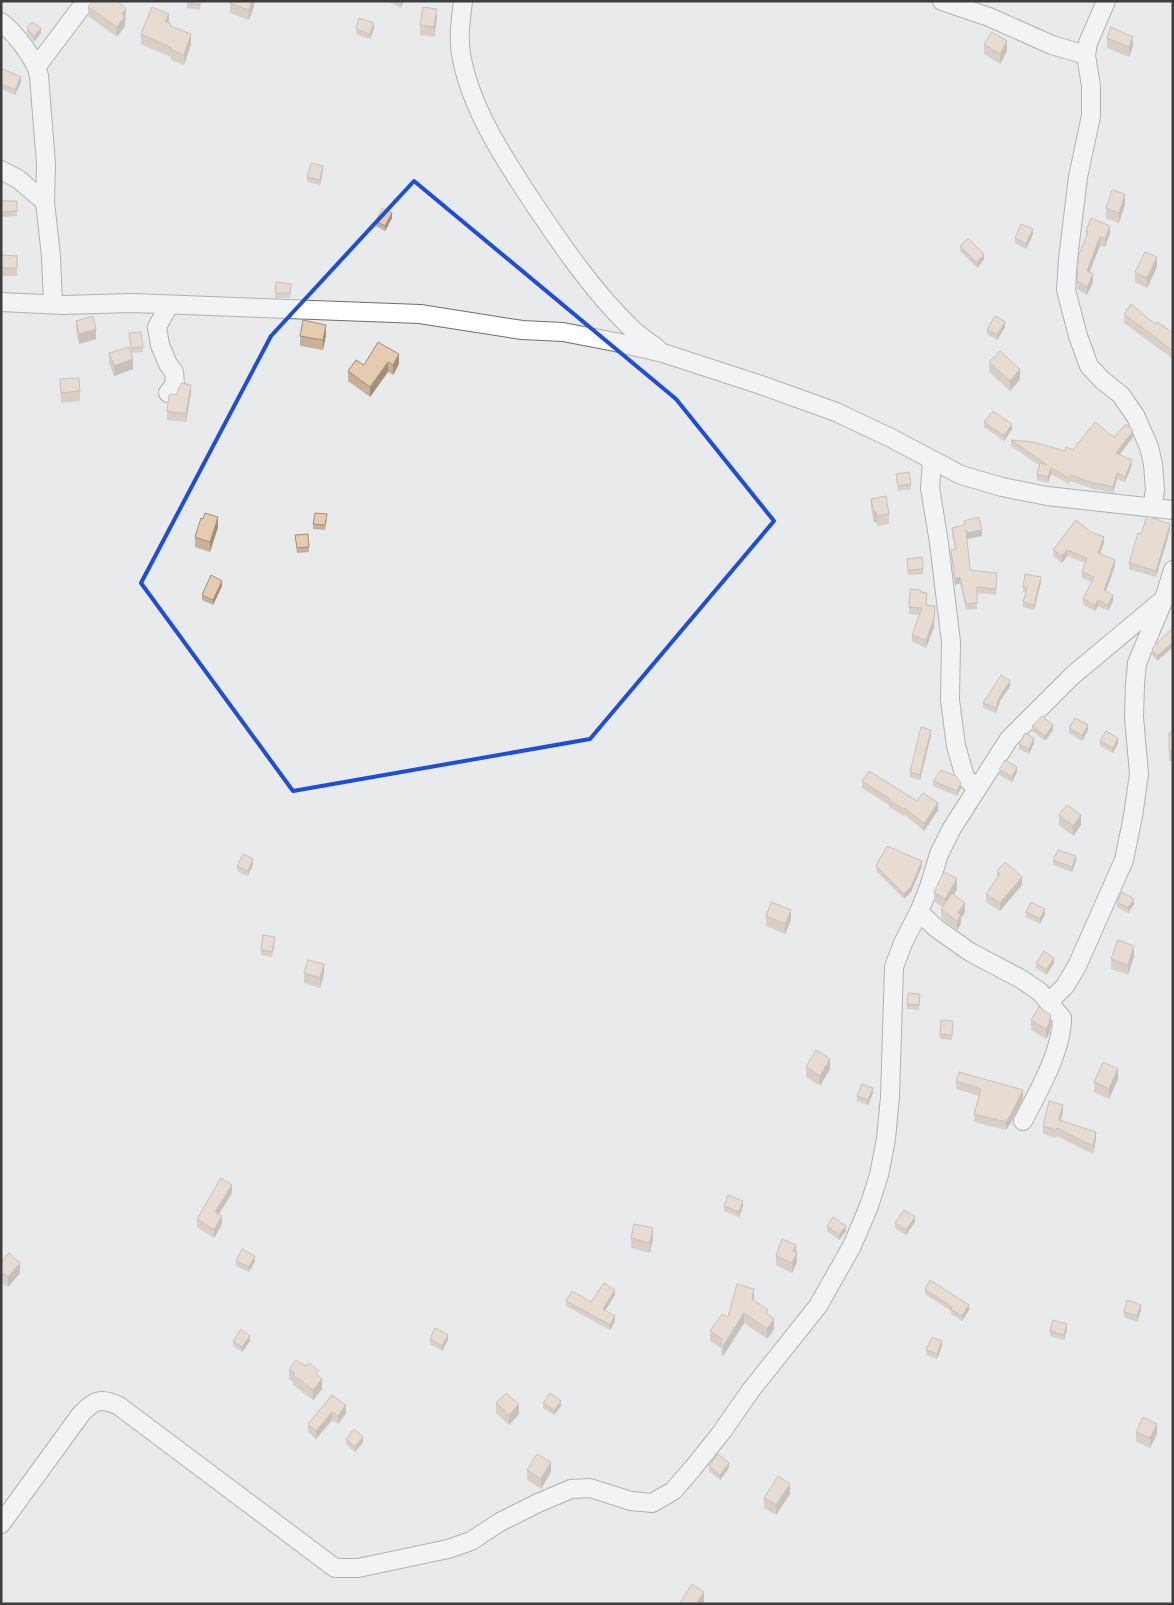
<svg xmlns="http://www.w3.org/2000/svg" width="1174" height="1605" viewBox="0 0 1174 1605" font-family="'Archivo Narrow',sans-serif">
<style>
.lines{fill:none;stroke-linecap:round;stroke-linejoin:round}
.minor-casing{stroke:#6c6e70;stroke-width:20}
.minor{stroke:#fff;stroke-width:18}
.wall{fill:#c7af98}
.shaded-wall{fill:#a28e7c}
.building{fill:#e7cbb1;stroke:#a28e7c}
.marked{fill:none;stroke:#1d4ed8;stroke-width:4;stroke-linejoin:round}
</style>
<rect width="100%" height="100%" fill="#e8eaec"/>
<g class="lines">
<defs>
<g id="minor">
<path d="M 463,1 C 461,19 458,36 461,54 C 470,108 505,160 534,204 C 563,247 593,291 630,327 C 638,335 648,342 657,348"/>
<path d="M 942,1 L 989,17 L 1052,45 L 1086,55"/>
<path d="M 1106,1 L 1088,43 L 1086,55 L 1091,86 L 1091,116 L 1078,177 L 1068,259 L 1066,290 L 1078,336 L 1089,366 L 1102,380 L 1121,395 L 1136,417 L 1149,447 L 1153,464 L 1155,490 L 1152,508"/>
<path d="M 1,22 C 15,33 36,59 39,76 L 46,164 L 45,202 L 51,256 L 53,304"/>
<path d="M 37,66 L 86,1"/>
<path d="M 1,170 L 18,179 L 45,202"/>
<path d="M 1,302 L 63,305 L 132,303 L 420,314 L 522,330 L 563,332 L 615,342 L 663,353 L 761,385 L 836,412 L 891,438 L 961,475 L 1002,487 L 1047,496 L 1173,510"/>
<path d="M 168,393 L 175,384 L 174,372 L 168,364 L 160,345 L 157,327 L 169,305"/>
<path d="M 932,460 L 930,488 L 939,543 L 951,642 L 950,700 L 956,746 L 965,777 L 977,789"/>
<path d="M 919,912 L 936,928 L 970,952 L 1021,979 L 1040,992 L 1062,1018 C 1062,1051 1038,1092 1023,1121"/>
<path d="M 1049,1002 L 1065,986 L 1077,966 L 1124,860 L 1133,816 L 1139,774 L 1134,717 L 1135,684 L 1137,663 L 1164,599 L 1173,570"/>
<path d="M 1,1524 L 81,1414 C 94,1400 101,1397 119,1406 L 335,1568 L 358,1568 L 448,1549 L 471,1541 L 500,1522 L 538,1503 L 571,1489 L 590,1488 L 631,1501 L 652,1503 L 673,1491 L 693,1468 L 721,1433 L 751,1390 L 818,1306 L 852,1246 L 869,1206 L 879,1175 L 886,1139 L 890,1097 L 894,967 L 903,943 L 919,912 L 929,887 L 939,854 L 952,828 L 1009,739 L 1073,675 L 1164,599"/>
</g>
</defs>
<use href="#minor" class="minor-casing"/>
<use href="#minor" class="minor"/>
</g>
<g class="wall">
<path d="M 119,1 L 119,3 L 126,19 L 125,20 L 125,26 L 117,37 L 88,16 L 88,7 Z"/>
<path d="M 187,1 L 201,1 L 200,10 L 187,8 Z"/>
<path d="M 254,1 L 254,6 L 249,20 L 230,13 L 230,3 Z"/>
<path d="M 388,1 L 404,1 L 401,8 Z"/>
<path d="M 437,19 L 434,37 L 420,35 L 420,25 Z"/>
<path d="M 169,23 L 171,26 L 191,44 L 184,65 L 171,60 L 171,57 L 141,44 L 141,34 Z"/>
<path d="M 27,28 L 41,33 L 34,42 L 27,33 Z"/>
<path d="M 374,28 L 370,39 L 356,34 L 356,29 Z"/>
<path d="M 1107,38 L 1133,46 L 1129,57 L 1107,48 Z"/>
<path d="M 984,44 L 1007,51 L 1000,64 L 984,54 Z"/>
<path d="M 1,64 L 1,68 L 21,82 L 15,95 L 1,89 Z"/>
<path d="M 323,171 L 320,185 L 307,182 L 307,177 Z"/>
<path d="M 1,201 L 17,201 L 17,216 L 1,217 Z"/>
<path d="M 1125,204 L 1119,223 L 1106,218 L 1106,208 Z"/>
<path d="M 392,218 L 385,231 L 376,226 L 376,221 Z"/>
<path d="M 1086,231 L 1110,233 L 1105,247 L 1100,245 L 1090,272 L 1093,282 L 1087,295 L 1077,289 L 1077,281 L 1086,238 Z"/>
<path d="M 1033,234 L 1026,249 L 1015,243 L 1015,238 Z"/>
<path d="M 960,246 L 984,259 L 977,268 L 960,251 Z"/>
<path d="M 1,255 L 17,256 L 17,276 L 1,276 Z"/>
<path d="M 1157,267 L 1147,288 L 1135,282 L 1135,272 Z"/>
<path d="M 291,289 L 290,298 L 275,298 L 275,293 Z"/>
<path d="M 1124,314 L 1155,324 L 1173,333 L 1173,359 L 1124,323 Z"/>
<path d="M 76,321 L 96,339 L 79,344 L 76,331 Z"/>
<path d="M 1005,327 L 997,340 L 987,334 L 987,329 Z"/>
<path d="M 129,333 L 143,347 L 143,352 L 131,353 L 133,369 L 114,376 L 109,363 L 109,353 L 131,353 Z"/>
<path d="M 326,335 L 323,350 L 300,346 L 300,336 Z"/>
<path d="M 378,342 L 399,364 L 393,375 L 388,372 L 370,397 L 348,381 L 348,371 L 364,365 Z"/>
<path d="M 989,362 L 1020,379 L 1010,391 L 989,372 Z"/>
<path d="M 60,379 L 80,391 L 80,401 L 61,403 Z"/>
<path d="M 191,393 L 186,422 L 167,420 L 167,411 Z"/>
<path d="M 984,422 L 1012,429 L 1004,441 L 984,427 Z"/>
<path d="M 1114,437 L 1133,437 L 1120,454 L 1132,465 L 1125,482 L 1117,479 L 1113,493 L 1097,489 L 1096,490 L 1070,481 L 1069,484 L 1051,474 L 1048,483 L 1037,480 L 1037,474 L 1039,465 L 1011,446 L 1011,440 L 1065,451 L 1073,450 Z"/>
<path d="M 896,474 L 911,484 L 911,489 L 898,491 Z"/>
<path d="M 871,499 L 889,514 L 889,524 L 877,526 L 876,522 L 874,522 L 871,509 Z"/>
<path d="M 327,519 L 325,530 L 313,529 L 313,524 Z"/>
<path d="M 964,521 L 982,536 L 967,539 L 970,570 L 997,579 L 996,595 L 977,593 L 977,609 L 966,610 L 960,583 L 955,585 L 951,556 L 951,550 L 955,549 L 952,534 L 952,528 L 964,526 Z"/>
<path d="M 218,527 L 210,552 L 195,547 L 195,537 Z"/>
<path d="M 1170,530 L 1156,577 L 1129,569 L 1129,563 L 1141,534 Z"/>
<path d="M 295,535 L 309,547 L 309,552 L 297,553 Z"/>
<path d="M 1104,543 L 1100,554 L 1115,566 L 1106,591 L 1113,601 L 1108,611 L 1098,606 L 1095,611 L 1083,605 L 1083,599 L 1092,582 L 1082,578 L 1082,572 L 1085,563 L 1067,556 L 1062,563 L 1053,556 L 1053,550 Z"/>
<path d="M 907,559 L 923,569 L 923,574 L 908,575 Z"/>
<path d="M 1041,582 L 1034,610 L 1023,607 L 1023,602 L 1026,593 L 1023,592 L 1023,587 Z"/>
<path d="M 222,586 L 213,605 L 202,600 L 202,595 Z"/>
<path d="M 921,592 L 927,605 L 934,627 L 926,648 L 912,642 L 912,635 L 919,615 L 909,614 L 909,607 Z"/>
<path d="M 1173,628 L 1157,661 L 1152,655 L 1152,650 Z"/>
<path d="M 1010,686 L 1000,701 L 996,713 L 983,708 L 983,703 Z"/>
<path d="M 1032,726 L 1053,730 L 1045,741 L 1032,731 Z"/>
<path d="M 1069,728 L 1088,730 L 1082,741 L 1069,733 Z"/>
<rect x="1169" y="733" width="4" height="28"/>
<path d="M 931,735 L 920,780 L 910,777 L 910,772 Z"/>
<path d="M 1100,741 L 1118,743 L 1113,753 L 1100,746 Z"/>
<path d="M 1034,743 L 1029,754 L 1019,749 L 1019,744 Z"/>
<path d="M 999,770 L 1017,772 L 1012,782 L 999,775 Z"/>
<path d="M 862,781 L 917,801 L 938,810 L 924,831 L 905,815 L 904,816 L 889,807 L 889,805 L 862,788 Z"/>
<path d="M 933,781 L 961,788 L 957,796 L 933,786 Z"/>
<path d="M 1059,815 L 1081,825 L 1073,836 L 1059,825 Z"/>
<path d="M 1053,860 L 1076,861 L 1072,872 L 1053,865 Z"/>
<path d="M 253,864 L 248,876 L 237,871 L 237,866 Z"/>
<path d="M 876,866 L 922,866 L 911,892 L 904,899 L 876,871 Z"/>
<path d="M 997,871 L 1022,885 L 1000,911 L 986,902 L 986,894 L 997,877 Z"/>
<path d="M 957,889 L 954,895 L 965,912 L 961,918 L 961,924 L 957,930 L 941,918 L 941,909 L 943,907 L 934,902 L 934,892 Z"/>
<path d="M 1117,902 L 1134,904 L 1128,913 L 1117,907 Z"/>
<path d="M 1026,912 L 1045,914 L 1040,924 L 1026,917 Z"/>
<path d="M 766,916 L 791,920 L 785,934 L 766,926 Z"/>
<path d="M 275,942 L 272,957 L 261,955 L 261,950 Z"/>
<path d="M 1134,956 L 1128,975 L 1111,969 L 1111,959 Z"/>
<path d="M 1036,963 L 1054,963 L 1046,975 L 1036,968 Z"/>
<path d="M 304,973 L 324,974 L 320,988 L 304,983 Z"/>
<path d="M 920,999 L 919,1010 L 907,1009 L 907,1004 Z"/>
<path d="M 1031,1020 L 1051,1025 L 1049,1034 L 1046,1039 L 1031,1030 Z"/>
<path d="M 953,1026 L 952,1040 L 940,1039 L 940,1034 Z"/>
<path d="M 806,1067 L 830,1069 L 820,1086 L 806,1077 Z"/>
<path d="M 1118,1079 L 1109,1099 L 1094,1092 L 1094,1082 Z"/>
<path d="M 956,1081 L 1023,1098 L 1012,1121 L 1006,1130 L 974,1122 L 974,1114 L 979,1096 L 956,1089 Z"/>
<path d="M 873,1093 L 868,1105 L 857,1101 L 857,1096 Z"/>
<path d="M 1063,1112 L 1060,1120 L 1096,1140 L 1093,1154 L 1057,1136 L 1056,1138 L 1043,1134 L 1043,1126 Z"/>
<path d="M 232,1193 L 219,1214 L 222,1224 L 214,1238 L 197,1227 L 197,1219 Z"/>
<path d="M 724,1206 L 743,1206 L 739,1217 L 724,1211 Z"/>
<path d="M 915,1222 L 906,1235 L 895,1228 L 895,1223 Z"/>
<path d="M 827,1226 L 846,1231 L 839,1240 L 827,1231 Z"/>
<path d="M 631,1238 L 653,1238 L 650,1253 L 631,1248 Z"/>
<path d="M 796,1252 L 797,1262 L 792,1273 L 776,1265 L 776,1256 Z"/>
<path d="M 236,1261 L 255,1261 L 249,1272 L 236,1266 Z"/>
<path d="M 1,1262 L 20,1273 L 8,1287 L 1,1282 Z"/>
<path d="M 925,1289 L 969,1310 L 962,1321 L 951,1314 L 951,1311 L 925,1294 Z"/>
<path d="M 615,1295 L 605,1310 L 615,1321 L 610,1330 L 566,1306 L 566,1301 L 591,1302 Z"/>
<path d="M 754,1299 L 754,1301 L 768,1314 L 774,1329 L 767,1339 L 744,1323 L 723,1356 L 721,1355 L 721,1348 L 710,1341 L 710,1331 L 728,1317 Z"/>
<path d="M 1141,1310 L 1137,1322 L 1124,1317 L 1124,1312 Z"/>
<path d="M 1067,1329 L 1064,1340 L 1050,1336 L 1050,1331 Z"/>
<path d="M 430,1339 L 448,1340 L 442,1351 L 430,1344 Z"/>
<path d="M 233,1341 L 250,1341 L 242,1352 L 233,1346 Z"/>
<path d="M 942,1346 L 937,1359 L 926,1355 L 926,1350 Z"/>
<path d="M 289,1369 L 319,1376 L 322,1389 L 313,1400 L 293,1385 L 293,1382 L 289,1379 Z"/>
<path d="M 332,1395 L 346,1413 L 338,1424 L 332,1420 L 316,1439 L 308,1432 L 308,1424 Z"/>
<path d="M 496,1403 L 519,1414 L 509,1425 L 496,1413 Z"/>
<path d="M 543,1403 L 561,1406 L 554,1415 L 543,1408 Z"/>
<path d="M 1136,1432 L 1157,1434 L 1150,1448 L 1136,1442 Z"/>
<path d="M 346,1439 L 363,1442 L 355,1452 L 346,1444 Z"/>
<path d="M 709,1466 L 729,1468 L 720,1480 L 709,1471 Z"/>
<path d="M 527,1470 L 551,1472 L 541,1489 L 527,1480 Z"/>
<path d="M 790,1494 L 776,1515 L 764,1508 L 764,1498 Z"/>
</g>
<g class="shaded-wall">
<path d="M 252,1 L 254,1 L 254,6 L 249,20 L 249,10 Z"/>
<path d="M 401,1 L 404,1 L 401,8 Z"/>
<path d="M 126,9 L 125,26 L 117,37 L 117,27 L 122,14 Z"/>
<path d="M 437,9 L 437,19 L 434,37 L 434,27 Z"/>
<path d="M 169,14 L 169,24 L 165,21 Z"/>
<path d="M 374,23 L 374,28 L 370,39 L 370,34 Z"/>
<path d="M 41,28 L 41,33 L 34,42 L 34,37 Z"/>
<path d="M 191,34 L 191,44 L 184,65 L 184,55 Z"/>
<path d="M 1133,37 L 1133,46 L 1129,57 L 1129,47 Z"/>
<path d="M 1007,41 L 1007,51 L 1000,64 L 1000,54 Z"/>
<path d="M 21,77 L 21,82 L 15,95 L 15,90 Z"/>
<path d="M 323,166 L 323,171 L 320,185 L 320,180 Z"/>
<path d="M 1125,194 L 1125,204 L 1119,223 L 1119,213 Z"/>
<path d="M 392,213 L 392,218 L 385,231 L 385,226 Z"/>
<path d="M 1110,226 L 1110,233 L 1105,247 L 1105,239 Z"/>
<path d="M 1033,229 L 1033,234 L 1026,249 L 1026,244 Z"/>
<path d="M 1100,237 L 1100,245 L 1087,279 L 1087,271 Z"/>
<path d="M 984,254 L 984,259 L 977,268 L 977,263 Z"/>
<path d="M 1157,257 L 1157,267 L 1147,288 L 1147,278 Z"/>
<path d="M 1093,274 L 1093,282 L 1087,295 L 1087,287 Z"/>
<path d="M 1005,322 L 1005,327 L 997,340 L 997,335 Z"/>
<path d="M 326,325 L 326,335 L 323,350 L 323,340 Z"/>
<path d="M 96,329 L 96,339 L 79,344 L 79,334 Z"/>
<path d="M 399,354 L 399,364 L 393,375 L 393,365 Z"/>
<path d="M 133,359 L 133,369 L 114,376 L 114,366 Z"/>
<path d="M 388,362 L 388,372 L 370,397 L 370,387 Z"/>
<path d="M 1020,369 L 1020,379 L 1010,391 L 1010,381 Z"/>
<path d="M 191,385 L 191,393 L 186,422 L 186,414 Z"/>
<path d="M 1012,424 L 1012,429 L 1004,441 L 1004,436 Z"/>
<path d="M 1133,431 L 1133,437 L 1116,459 L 1116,453 Z"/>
<path d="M 1132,460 L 1132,465 L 1125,482 L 1125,477 Z"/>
<path d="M 1051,468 L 1051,474 L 1048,483 L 1048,477 Z"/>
<path d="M 1117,473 L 1117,479 L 1113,493 L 1113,487 Z"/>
<rect x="874" y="512" width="2" height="10"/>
<path d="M 218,517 L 218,527 L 210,552 L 210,542 Z"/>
<path d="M 1170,524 L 1170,530 L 1156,577 L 1156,571 Z"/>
<path d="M 982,530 L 982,536 L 967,539 L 967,533 Z"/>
<path d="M 1104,537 L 1104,543 L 1098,559 L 1098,553 Z"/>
<path d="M 1067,550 L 1067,556 L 1062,563 L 1062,556 Z"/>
<path d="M 1115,560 L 1115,566 L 1104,596 L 1104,590 Z"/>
<path d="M 960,577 L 960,583 L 955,585 L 955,579 Z"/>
<path d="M 1041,577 L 1041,582 L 1034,610 L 1034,605 Z"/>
<path d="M 222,581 L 222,586 L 213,605 L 213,600 Z"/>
<path d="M 1113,595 L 1113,601 L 1108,611 L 1108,605 Z"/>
<path d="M 1098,600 L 1098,606 L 1095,611 L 1095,605 Z"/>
<path d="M 935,606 L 934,627 L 926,648 L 926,640 Z"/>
<path d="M 1173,642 L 1173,647 L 1157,661 L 1157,656 Z"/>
<path d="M 1010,681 L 1010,686 L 1000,701 L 996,713 L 996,708 L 1000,696 Z"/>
<path d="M 1053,725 L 1053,730 L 1045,741 L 1045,736 Z"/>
<path d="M 1088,725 L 1088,730 L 1082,741 L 1082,736 Z"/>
<path d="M 931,730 L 931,735 L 920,780 L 920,775 Z"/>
<path d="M 1034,738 L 1034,743 L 1029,754 L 1029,749 Z"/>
<path d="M 1118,738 L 1118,743 L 1113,753 L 1113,748 Z"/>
<path d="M 1017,767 L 1017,772 L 1012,782 L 1012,777 Z"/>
<path d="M 961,783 L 961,788 L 957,796 L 957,791 Z"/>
<path d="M 938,803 L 938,810 L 924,831 L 924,824 Z"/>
<path d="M 1081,815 L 1081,825 L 1073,836 L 1073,826 Z"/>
<path d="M 1076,856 L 1076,861 L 1072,872 L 1072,867 Z"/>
<path d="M 253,859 L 253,864 L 248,876 L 248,871 Z"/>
<path d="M 922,861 L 922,866 L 911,892 L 904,899 L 904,894 Z"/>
<path d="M 1022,877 L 1022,885 L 1000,911 L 1000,903 Z"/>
<path d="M 957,879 L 957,889 L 945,908 L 945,899 Z"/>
<path d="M 1134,899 L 1134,904 L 1128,913 L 1128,908 Z"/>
<path d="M 965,903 L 965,912 L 961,918 L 961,924 L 957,930 L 957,921 L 958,913 Z"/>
<path d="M 1045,909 L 1045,914 L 1040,924 L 1040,919 Z"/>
<path d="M 791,910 L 791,920 L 785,934 L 785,924 Z"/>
<path d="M 1134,946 L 1134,956 L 1128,975 L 1128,965 Z"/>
<path d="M 1054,958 L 1054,963 L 1046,975 L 1046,970 Z"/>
<path d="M 324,964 L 324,974 L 320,988 L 320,978 Z"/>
<path d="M 1051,1015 L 1051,1025 L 1049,1034 L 1046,1039 L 1046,1029 Z"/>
<path d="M 830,1059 L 830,1069 L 820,1086 L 820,1076 Z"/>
<path d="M 1118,1069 L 1118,1079 L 1109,1099 L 1109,1089 Z"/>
<path d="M 873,1088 L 873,1093 L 868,1105 L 868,1100 Z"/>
<path d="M 1023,1090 L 1023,1098 L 1012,1121 L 1006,1130 L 1006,1122 Z"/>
<path d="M 1063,1105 L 1063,1112 L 1059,1127 L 1059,1120 Z"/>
<path d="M 1096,1132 L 1096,1140 L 1093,1154 L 1093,1146 Z"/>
<path d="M 232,1185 L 232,1193 L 215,1220 L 215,1212 Z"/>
<path d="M 743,1201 L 743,1206 L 739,1217 L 739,1212 Z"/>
<path d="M 222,1216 L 222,1224 L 214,1238 L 214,1230 Z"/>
<path d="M 915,1217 L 915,1222 L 906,1235 L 906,1230 Z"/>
<path d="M 846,1226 L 846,1231 L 839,1240 L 839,1235 Z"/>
<path d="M 653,1228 L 653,1238 L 650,1253 L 650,1243 Z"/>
<path d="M 796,1245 L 797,1262 L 792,1273 L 793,1251 Z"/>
<path d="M 255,1256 L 255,1261 L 249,1272 L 249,1267 Z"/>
<path d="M 20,1263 L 20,1273 L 8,1287 L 8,1277 Z"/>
<path d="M 754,1289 L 754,1299 L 752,1309 L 752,1299 Z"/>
<path d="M 615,1290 L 615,1295 L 603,1314 L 603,1309 Z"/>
<path d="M 969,1305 L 969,1310 L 962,1321 L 962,1316 Z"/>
<path d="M 1141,1305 L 1141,1310 L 1137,1322 L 1137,1316 Z"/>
<path d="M 744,1313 L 744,1323 L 723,1356 L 723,1346 Z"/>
<path d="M 615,1316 L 615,1321 L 610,1330 L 610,1325 Z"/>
<path d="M 774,1319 L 774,1329 L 767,1339 L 767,1329 Z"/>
<path d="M 1067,1324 L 1067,1329 L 1064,1340 L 1064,1335 Z"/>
<path d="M 448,1335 L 448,1340 L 442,1351 L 442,1346 Z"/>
<path d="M 250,1336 L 250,1341 L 242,1352 L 242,1347 Z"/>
<path d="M 942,1341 L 942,1346 L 937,1359 L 937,1354 Z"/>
<path d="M 322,1379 L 322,1389 L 313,1400 L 313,1390 Z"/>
<path d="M 561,1401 L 561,1406 L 554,1415 L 554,1410 Z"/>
<path d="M 519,1404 L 519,1414 L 509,1425 L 509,1415 Z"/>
<path d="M 346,1405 L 346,1413 L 338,1424 L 338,1416 Z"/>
<path d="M 332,1412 L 332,1420 L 316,1439 L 316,1431 Z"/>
<path d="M 1157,1424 L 1157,1434 L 1150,1448 L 1150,1438 Z"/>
<path d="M 363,1437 L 363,1442 L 355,1452 L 355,1447 Z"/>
<path d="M 551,1462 L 551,1472 L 541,1489 L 541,1479 Z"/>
<path d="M 729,1463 L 729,1468 L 720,1480 L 720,1475 Z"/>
<path d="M 790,1484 L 790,1494 L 776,1515 L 776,1505 Z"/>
<path d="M 704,1592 L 704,1602 L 702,1604 L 696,1604 Z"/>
</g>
<g class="building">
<path d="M 92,1 L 117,1 L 126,9 L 122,14 L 125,16 L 117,27 L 88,7 Z"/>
<path d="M 187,1 L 200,1 L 200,5 L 187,3 Z"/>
<path d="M 231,1 L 252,1 L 249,10 L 230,3 Z"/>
<path d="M 152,7 L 169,14 L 165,21 L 171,24 L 170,26 L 191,34 L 184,55 L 171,50 L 172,48 L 141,34 Z"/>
<path d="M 423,7 L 437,9 L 434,27 L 420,25 Z"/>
<path d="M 359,18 L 374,23 L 370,34 L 356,29 Z"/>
<path d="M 32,22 L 41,28 L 34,37 L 27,28 Z"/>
<path d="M 1111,27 L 1133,37 L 1129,47 L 1107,38 Z"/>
<path d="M 992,32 L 1007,41 L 1000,54 L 984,44 Z"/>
<path d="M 1,68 L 21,77 L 15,90 L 1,84 Z"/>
<path d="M 311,163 L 323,166 L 320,180 L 307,177 Z"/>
<path d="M 1112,190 L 1125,194 L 1119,213 L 1106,208 Z"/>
<path d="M 1,201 L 17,201 L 17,211 L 1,212 Z"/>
<path d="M 382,208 L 392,213 L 385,226 L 376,221 Z"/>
<path d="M 1091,218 L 1110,226 L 1105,239 L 1100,237 L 1087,271 L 1093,274 L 1087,287 L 1077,281 L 1078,257 L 1088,232 L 1086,231 Z"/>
<path d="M 1021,224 L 1033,229 L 1026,244 L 1015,238 Z"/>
<path d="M 968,238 L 984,254 L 977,263 L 960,246 Z"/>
<path d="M 1145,252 L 1157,257 L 1147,278 L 1135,272 Z"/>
<path d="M 1,255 L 17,256 L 17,268 L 1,268 Z"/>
<path d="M 276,282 L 291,284 L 290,293 L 275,293 Z"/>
<path d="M 1131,304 L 1155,324 L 1157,322 L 1173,333 L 1173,351 L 1124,314 Z"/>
<path d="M 93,316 L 96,329 L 79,334 L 76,321 Z"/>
<path d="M 995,316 L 1005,322 L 997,335 L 987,329 Z"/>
<path d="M 303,320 L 326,325 L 323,340 L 300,336 Z"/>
<path d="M 141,332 L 143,347 L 131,348 L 129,333 Z"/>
<path d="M 378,342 L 399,354 L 393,365 L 388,362 L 370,387 L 348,371 L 356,360 L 364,365 Z"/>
<path d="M 129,347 L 133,359 L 114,366 L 109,353 Z"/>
<path d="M 1000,351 L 1020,369 L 1010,381 L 989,362 Z"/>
<path d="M 79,378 L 80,391 L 61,393 L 60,379 Z"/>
<path d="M 182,383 L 191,385 L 186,414 L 167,411 L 169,395 L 177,394 L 178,389 Z"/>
<path d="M 993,411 L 1012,424 L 1004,436 L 984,422 Z"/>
<path d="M 1095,422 L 1114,437 L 1126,424 L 1132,429 L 1133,431 L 1116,453 L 1132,460 L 1125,477 L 1117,473 L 1113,487 L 1097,483 L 1096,484 L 1070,475 L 1069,478 L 1051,468 L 1048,477 L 1037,474 L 1040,463 L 1047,465 L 1011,440 L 1033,442 L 1065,451 L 1066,447 L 1073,450 Z"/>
<path d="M 909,472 L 911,484 L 898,486 L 896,474 Z"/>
<path d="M 886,496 L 889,514 L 877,516 L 876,512 L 874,512 L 871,499 Z"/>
<path d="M 205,513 L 218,517 L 210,542 L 195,537 L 201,518 L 203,519 Z"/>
<path d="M 315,513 L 327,514 L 325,525 L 313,524 Z"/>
<path d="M 1147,516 L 1170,524 L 1156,571 L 1129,563 L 1138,533 L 1141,534 Z"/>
<path d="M 974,518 L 979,518 L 982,530 L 967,533 L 966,529 L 970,570 L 997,573 L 996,589 L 977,587 L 977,603 L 966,604 L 960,577 L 955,579 L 951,550 L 956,549 L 952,528 L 965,525 L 964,521 Z"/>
<path d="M 1076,520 L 1091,532 L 1104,537 L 1098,553 L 1115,560 L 1104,590 L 1113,595 L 1108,605 L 1098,600 L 1095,605 L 1083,599 L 1094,577 L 1082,572 L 1087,558 L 1067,550 L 1062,556 L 1053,550 Z"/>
<path d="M 308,534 L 309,547 L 297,548 L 295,535 Z"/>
<path d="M 922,557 L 923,569 L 908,570 L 907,559 Z"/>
<path d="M 1025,574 L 1041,577 L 1034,605 L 1023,602 L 1027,588 L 1023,587 Z"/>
<path d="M 211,575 L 222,581 L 213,600 L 202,595 Z"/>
<path d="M 910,589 L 921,590 L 921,592 L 927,593 L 926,605 L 935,606 L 934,619 L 926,640 L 912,635 L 922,608 L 909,607 Z"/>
<path d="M 1173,628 L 1173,642 L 1157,656 L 1152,650 L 1154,646 Z"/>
<path d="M 1001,675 L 1010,681 L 1000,696 L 996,708 L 983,703 Z"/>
<path d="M 1042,716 L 1053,725 L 1045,736 L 1032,726 Z"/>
<path d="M 1075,718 L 1088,725 L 1082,736 L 1069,728 Z"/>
<path d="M 921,727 L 931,730 L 920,775 L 910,772 Z"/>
<path d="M 1106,731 L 1118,738 L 1113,748 L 1100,741 Z"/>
<path d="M 1025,733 L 1034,738 L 1029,749 L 1019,744 Z"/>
<rect x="1169" y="733" width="4" height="18"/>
<path d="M 1005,760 L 1017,767 L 1012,777 L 999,770 Z"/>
<path d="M 941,770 L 956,776 L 961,783 L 957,791 L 933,781 Z"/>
<path d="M 869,771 L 917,801 L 923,793 L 938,803 L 924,824 L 905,808 L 904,810 L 889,800 L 890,799 L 862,781 Z"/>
<path d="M 1067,805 L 1081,815 L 1073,826 L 1059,815 Z"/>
<path d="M 887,846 L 922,861 L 911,887 L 904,894 L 876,866 Z"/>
<path d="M 1058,850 L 1076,856 L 1072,867 L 1053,860 Z"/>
<path d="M 243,854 L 253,859 L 248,871 L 237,866 Z"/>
<path d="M 1005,862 L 1022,877 L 1000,903 L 986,894 L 1000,874 L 997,871 Z"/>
<path d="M 943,873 L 947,873 L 957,879 L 945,899 L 934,892 Z"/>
<path d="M 1122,892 L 1134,899 L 1128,908 L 1117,902 Z"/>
<path d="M 952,893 L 965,903 L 958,913 L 961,915 L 957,921 L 941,909 Z"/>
<path d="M 771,902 L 791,910 L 785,924 L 766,916 Z"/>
<path d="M 1031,902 L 1045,909 L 1040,919 L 1026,912 Z"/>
<path d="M 263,935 L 275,937 L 272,952 L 261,950 Z"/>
<path d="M 1118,940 L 1134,946 L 1128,965 L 1111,959 Z"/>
<path d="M 1044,951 L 1054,958 L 1046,970 L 1036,963 Z"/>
<path d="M 308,960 L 324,964 L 320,978 L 304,973 Z"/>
<path d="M 908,993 L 920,994 L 919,1005 L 907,1004 Z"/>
<path d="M 1039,1007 L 1051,1015 L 1049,1024 L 1046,1029 L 1031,1020 Z"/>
<path d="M 941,1020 L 953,1021 L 952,1035 L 940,1034 Z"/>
<path d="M 816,1050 L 830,1059 L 820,1076 L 806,1067 Z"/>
<path d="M 1103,1062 L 1118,1069 L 1109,1089 L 1094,1082 Z"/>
<path d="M 959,1072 L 1023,1090 L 1012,1113 L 1006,1122 L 974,1114 L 981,1089 L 956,1081 Z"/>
<path d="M 862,1084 L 873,1088 L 868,1100 L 857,1096 Z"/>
<path d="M 1049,1101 L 1063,1105 L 1059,1120 L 1096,1132 L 1093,1146 L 1057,1128 L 1056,1130 L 1043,1126 Z"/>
<path d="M 221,1178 L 232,1185 L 215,1212 L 222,1216 L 214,1230 L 197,1219 Z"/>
<path d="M 728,1195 L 743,1201 L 739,1212 L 724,1206 Z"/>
<path d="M 904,1210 L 915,1217 L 906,1230 L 895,1223 Z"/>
<path d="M 833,1217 L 846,1226 L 839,1235 L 827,1226 Z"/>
<path d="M 634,1224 L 653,1228 L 650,1243 L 631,1238 Z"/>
<path d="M 782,1239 L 796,1245 L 793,1251 L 797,1252 L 792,1263 L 776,1256 Z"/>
<path d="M 242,1249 L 255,1256 L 249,1267 L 236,1261 Z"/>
<path d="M 9,1253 L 20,1263 L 8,1277 L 1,1272 L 1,1262 Z"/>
<path d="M 930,1280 L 969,1305 L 962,1316 L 951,1309 L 952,1307 L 925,1289 Z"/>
<path d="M 604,1283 L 615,1290 L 603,1309 L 615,1316 L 610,1325 L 566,1301 L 572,1291 L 591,1302 Z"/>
<path d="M 737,1284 L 754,1289 L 752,1299 L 768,1310 L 766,1313 L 774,1319 L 767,1329 L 744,1313 L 723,1346 L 721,1345 L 722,1339 L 710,1331 L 722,1314 L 728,1317 Z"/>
<path d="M 1127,1300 L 1141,1305 L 1137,1316 L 1124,1312 Z"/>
<path d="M 1053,1320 L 1067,1324 L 1064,1335 L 1050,1331 Z"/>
<path d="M 435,1328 L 448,1335 L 442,1346 L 430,1339 Z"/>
<path d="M 241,1329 L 250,1336 L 242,1347 L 233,1341 Z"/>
<path d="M 932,1337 L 942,1341 L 937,1354 L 926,1350 Z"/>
<path d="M 296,1360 L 306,1366 L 309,1363 L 319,1371 L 316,1374 L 322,1379 L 313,1390 L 293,1375 L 295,1373 L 289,1369 Z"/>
<path d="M 506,1393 L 519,1404 L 509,1415 L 496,1403 Z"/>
<path d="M 550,1393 L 561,1401 L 554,1410 L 543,1403 Z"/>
<path d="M 332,1395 L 346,1405 L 338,1416 L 332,1412 L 316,1431 L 308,1424 Z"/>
<path d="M 1143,1417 L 1157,1424 L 1150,1438 L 1136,1432 Z"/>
<path d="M 354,1429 L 363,1437 L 355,1447 L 346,1439 Z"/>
<path d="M 537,1454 L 551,1462 L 541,1479 L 527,1470 Z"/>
<path d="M 718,1454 L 729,1463 L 720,1475 L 709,1466 Z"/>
<path d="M 778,1476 L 790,1484 L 776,1505 L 764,1498 Z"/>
<path d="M 692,1584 L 704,1592 L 696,1604 L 679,1604 Z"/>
</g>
<path d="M0 0H1174V1605H0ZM 414,181 L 676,399 L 774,521 L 590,739 L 293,791 L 141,583 L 271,336 Z" fill="#e8eaec" fill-opacity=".55" fill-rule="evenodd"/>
<path class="marked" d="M 414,181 L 676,399 L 774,521 L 590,739 L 293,791 L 141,583 L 271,336 Z"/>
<rect width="1174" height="1605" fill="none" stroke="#3c3d3e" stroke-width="5"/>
</svg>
